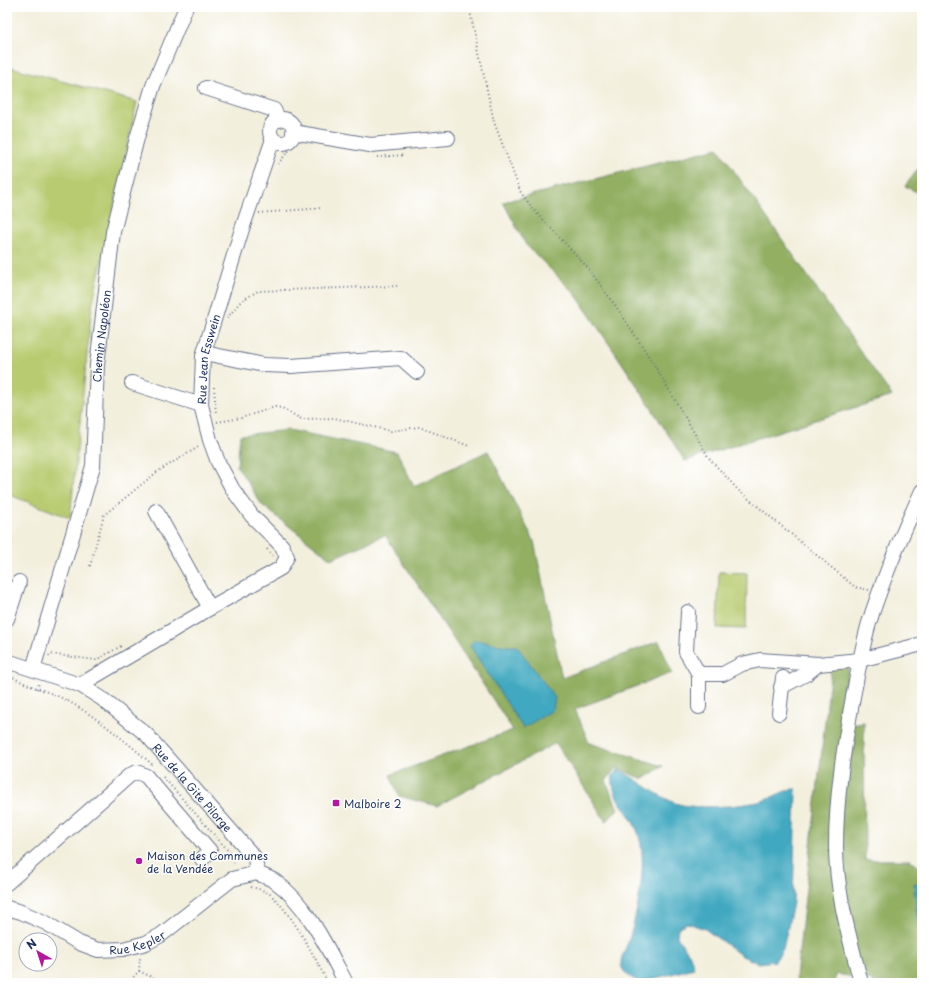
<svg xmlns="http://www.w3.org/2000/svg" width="929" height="990" viewBox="0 0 929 990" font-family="'Playpen Sans',sans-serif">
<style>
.green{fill:#b8cb6f;stroke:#6a7d66}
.forest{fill:#92af62;stroke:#566f60}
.water{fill:#3fa8c0;stroke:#2d6c8f}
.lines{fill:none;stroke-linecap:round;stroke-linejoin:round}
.minor-casing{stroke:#67728a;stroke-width:16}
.path{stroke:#67728a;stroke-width:2;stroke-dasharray:1 3;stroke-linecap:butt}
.minor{stroke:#fff;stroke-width:14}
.poi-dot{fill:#b5179e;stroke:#fff;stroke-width:1.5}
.labels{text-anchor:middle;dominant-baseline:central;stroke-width:3;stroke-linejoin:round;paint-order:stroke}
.street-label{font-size:11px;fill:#1b2f5e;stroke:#fff}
.poi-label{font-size:11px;fill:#1b2f5e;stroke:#fff;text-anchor:start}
</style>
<rect width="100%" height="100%" fill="#fff"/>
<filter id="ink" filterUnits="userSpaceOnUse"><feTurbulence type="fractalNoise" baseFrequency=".025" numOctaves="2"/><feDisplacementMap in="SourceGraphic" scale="8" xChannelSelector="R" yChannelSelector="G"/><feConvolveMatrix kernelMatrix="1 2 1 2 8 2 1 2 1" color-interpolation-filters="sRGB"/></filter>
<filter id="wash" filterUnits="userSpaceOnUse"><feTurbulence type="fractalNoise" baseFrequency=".012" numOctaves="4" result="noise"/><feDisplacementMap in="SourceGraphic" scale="16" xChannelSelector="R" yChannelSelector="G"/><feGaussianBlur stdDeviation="0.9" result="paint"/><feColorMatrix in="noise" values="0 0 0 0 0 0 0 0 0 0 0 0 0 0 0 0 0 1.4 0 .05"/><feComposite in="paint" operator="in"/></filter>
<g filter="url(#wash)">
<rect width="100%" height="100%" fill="#f3efdd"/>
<g class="green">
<path d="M 7,66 L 137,102 L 92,306 L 70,518 L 7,494 Z"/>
<path d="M 719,572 L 747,573 L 746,629 L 717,628 Z"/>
</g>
<g class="forest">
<path d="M 718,148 L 892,396 L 685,461 L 636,384 L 576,295 L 526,245 L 503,202 Z"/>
<path d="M 922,164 L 922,195 L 905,186 Z"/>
<path d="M 289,430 L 397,452 L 414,486 L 488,451 L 534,541 L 562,678 L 659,641 L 672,673 L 575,709 L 589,743 L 663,766 L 643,779 L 616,768 L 606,781 L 618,809 L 606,822 L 556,743 L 437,806 L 399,796 L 390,775 L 513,730 L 385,535 L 331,559 L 262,505 L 237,466 L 240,435 Z"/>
<path d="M 850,661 L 839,726 L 864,722 L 865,860 L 910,860 L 922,869 L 922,983 L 873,983 L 871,980 L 837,974 L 833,983 L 797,983 L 796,977 L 831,669 Z"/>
</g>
<g class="water">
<path d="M 475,640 L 507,646 L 517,646 L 555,698 L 553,709 L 550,712 L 523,728 L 470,646 Z"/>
<path d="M 618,770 C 640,779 664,804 689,806 C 708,808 743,806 762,801 C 772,798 788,788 796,789 L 793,903 L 783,949 L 775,961 L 758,963 L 742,956 L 705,929 L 687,923 L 678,928 L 677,937 L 690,955 L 694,968 L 641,982 C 633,979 626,976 622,968 C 619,961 624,952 627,945 C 635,922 640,897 642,873 C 643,858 642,839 635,826 C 626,807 610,797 613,775 Z"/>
<path d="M 922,882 L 922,928 L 918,922 L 914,884 Z"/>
</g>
</g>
<g filter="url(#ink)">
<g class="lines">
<defs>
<g id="minor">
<path d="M 206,88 L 274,110 L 279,120"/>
<circle cx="282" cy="131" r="12"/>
<path d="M 293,132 L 370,145 L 448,138"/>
<path d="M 204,353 L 264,365 L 291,366 L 401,358 L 417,372"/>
<path d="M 132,383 L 201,405"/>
<path d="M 156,511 L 210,608"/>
<path d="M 688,612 L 686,652 L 699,674 L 699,707"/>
<path d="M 7,619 L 19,582"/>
<path id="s1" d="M 7,661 L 80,685 L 101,698 L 146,734 L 255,858 L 257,873"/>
<path id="s2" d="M 33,669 L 93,466 L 97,365 L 113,232 L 137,138 L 153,86 L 186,7"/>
<path d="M 699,674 L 723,674 L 742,664 L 760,660 L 818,664 L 860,660 L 922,644"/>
<path id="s3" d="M 80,685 L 210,608 L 281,568 L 287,557 L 282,546 L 252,516 L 233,490 L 218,462 L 210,440 L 201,405 L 203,356 L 242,229 L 273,139"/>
<path d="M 781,687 L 806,674 L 818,664"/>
<path d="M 779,713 L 783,678"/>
<path d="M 257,873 C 263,876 271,878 276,882 C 307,904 329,951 346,983"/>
<path d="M 7,883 L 130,775 L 137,772 L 146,776 L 210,851 L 202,859"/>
<path id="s4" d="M 7,908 L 21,912 L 46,923 L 79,943 L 98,950 L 123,949 L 146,943 L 161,935 L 232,879 L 257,873"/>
<path d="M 861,983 C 850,939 836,892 836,847 C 836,796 844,746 853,697 C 858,672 862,647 869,623 C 883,578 902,534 922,491"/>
</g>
</defs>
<use href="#minor" class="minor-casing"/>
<g class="path">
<path d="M 469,7 L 494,122 L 521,193 L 534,210 L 587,267 L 615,305 L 652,361 L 709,458 L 738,490 L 855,587 L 869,590"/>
<path d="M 377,157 L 404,155"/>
<path d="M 278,164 L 294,144"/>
<path d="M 259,213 L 321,208"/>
<path d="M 227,318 L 241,301 L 258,291 L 397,286"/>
<path d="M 214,387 L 216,414"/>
<path d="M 217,422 L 241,418 L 275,407 L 282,408 L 301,419 L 334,418 L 391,431 L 419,427 L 469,446"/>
<path d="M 267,549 L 273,556"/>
<path d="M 90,566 L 104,515 L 157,472 L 200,446"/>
<path d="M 49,656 L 50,654 L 96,660 L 123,645"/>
<path d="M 10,675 C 27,687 47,690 66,700 C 97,717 127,742 154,766"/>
<path d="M 37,689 L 39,683"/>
<path d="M 163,777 L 233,856 L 235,866"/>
<path d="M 251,887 C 258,889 265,890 271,895 C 294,916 314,956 328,983"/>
<path d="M 139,971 L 164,983"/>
<path d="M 128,983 L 139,971 L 140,958"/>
</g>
<use href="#minor" class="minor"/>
</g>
</g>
<g class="poi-dot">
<rect x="332" y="799" width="8" height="8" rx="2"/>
<circle cx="139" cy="861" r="4"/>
</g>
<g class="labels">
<g class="street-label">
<text stroke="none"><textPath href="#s2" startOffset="342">Chemin Napoléon</textPath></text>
<text stroke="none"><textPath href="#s3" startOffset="470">Rue Jean Esswein</textPath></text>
<text stroke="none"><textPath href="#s1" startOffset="230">Rue de la Gite Pilorge</textPath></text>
<text stroke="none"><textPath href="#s4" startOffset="141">Rue Kepler</textPath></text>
</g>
<g class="poi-label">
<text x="344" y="803">Malboire 2</text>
<text x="147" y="855">Maison des Communes<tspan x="147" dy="13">de la Vendée</tspan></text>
</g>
</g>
<rect width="929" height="990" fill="none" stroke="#fff" stroke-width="24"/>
<g transform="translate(38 952) rotate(321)"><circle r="19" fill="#ffffff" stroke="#a4acbf"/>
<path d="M0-3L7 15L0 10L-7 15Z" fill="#b5179e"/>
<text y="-6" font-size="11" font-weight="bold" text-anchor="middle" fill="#1b2f5e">N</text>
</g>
</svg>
